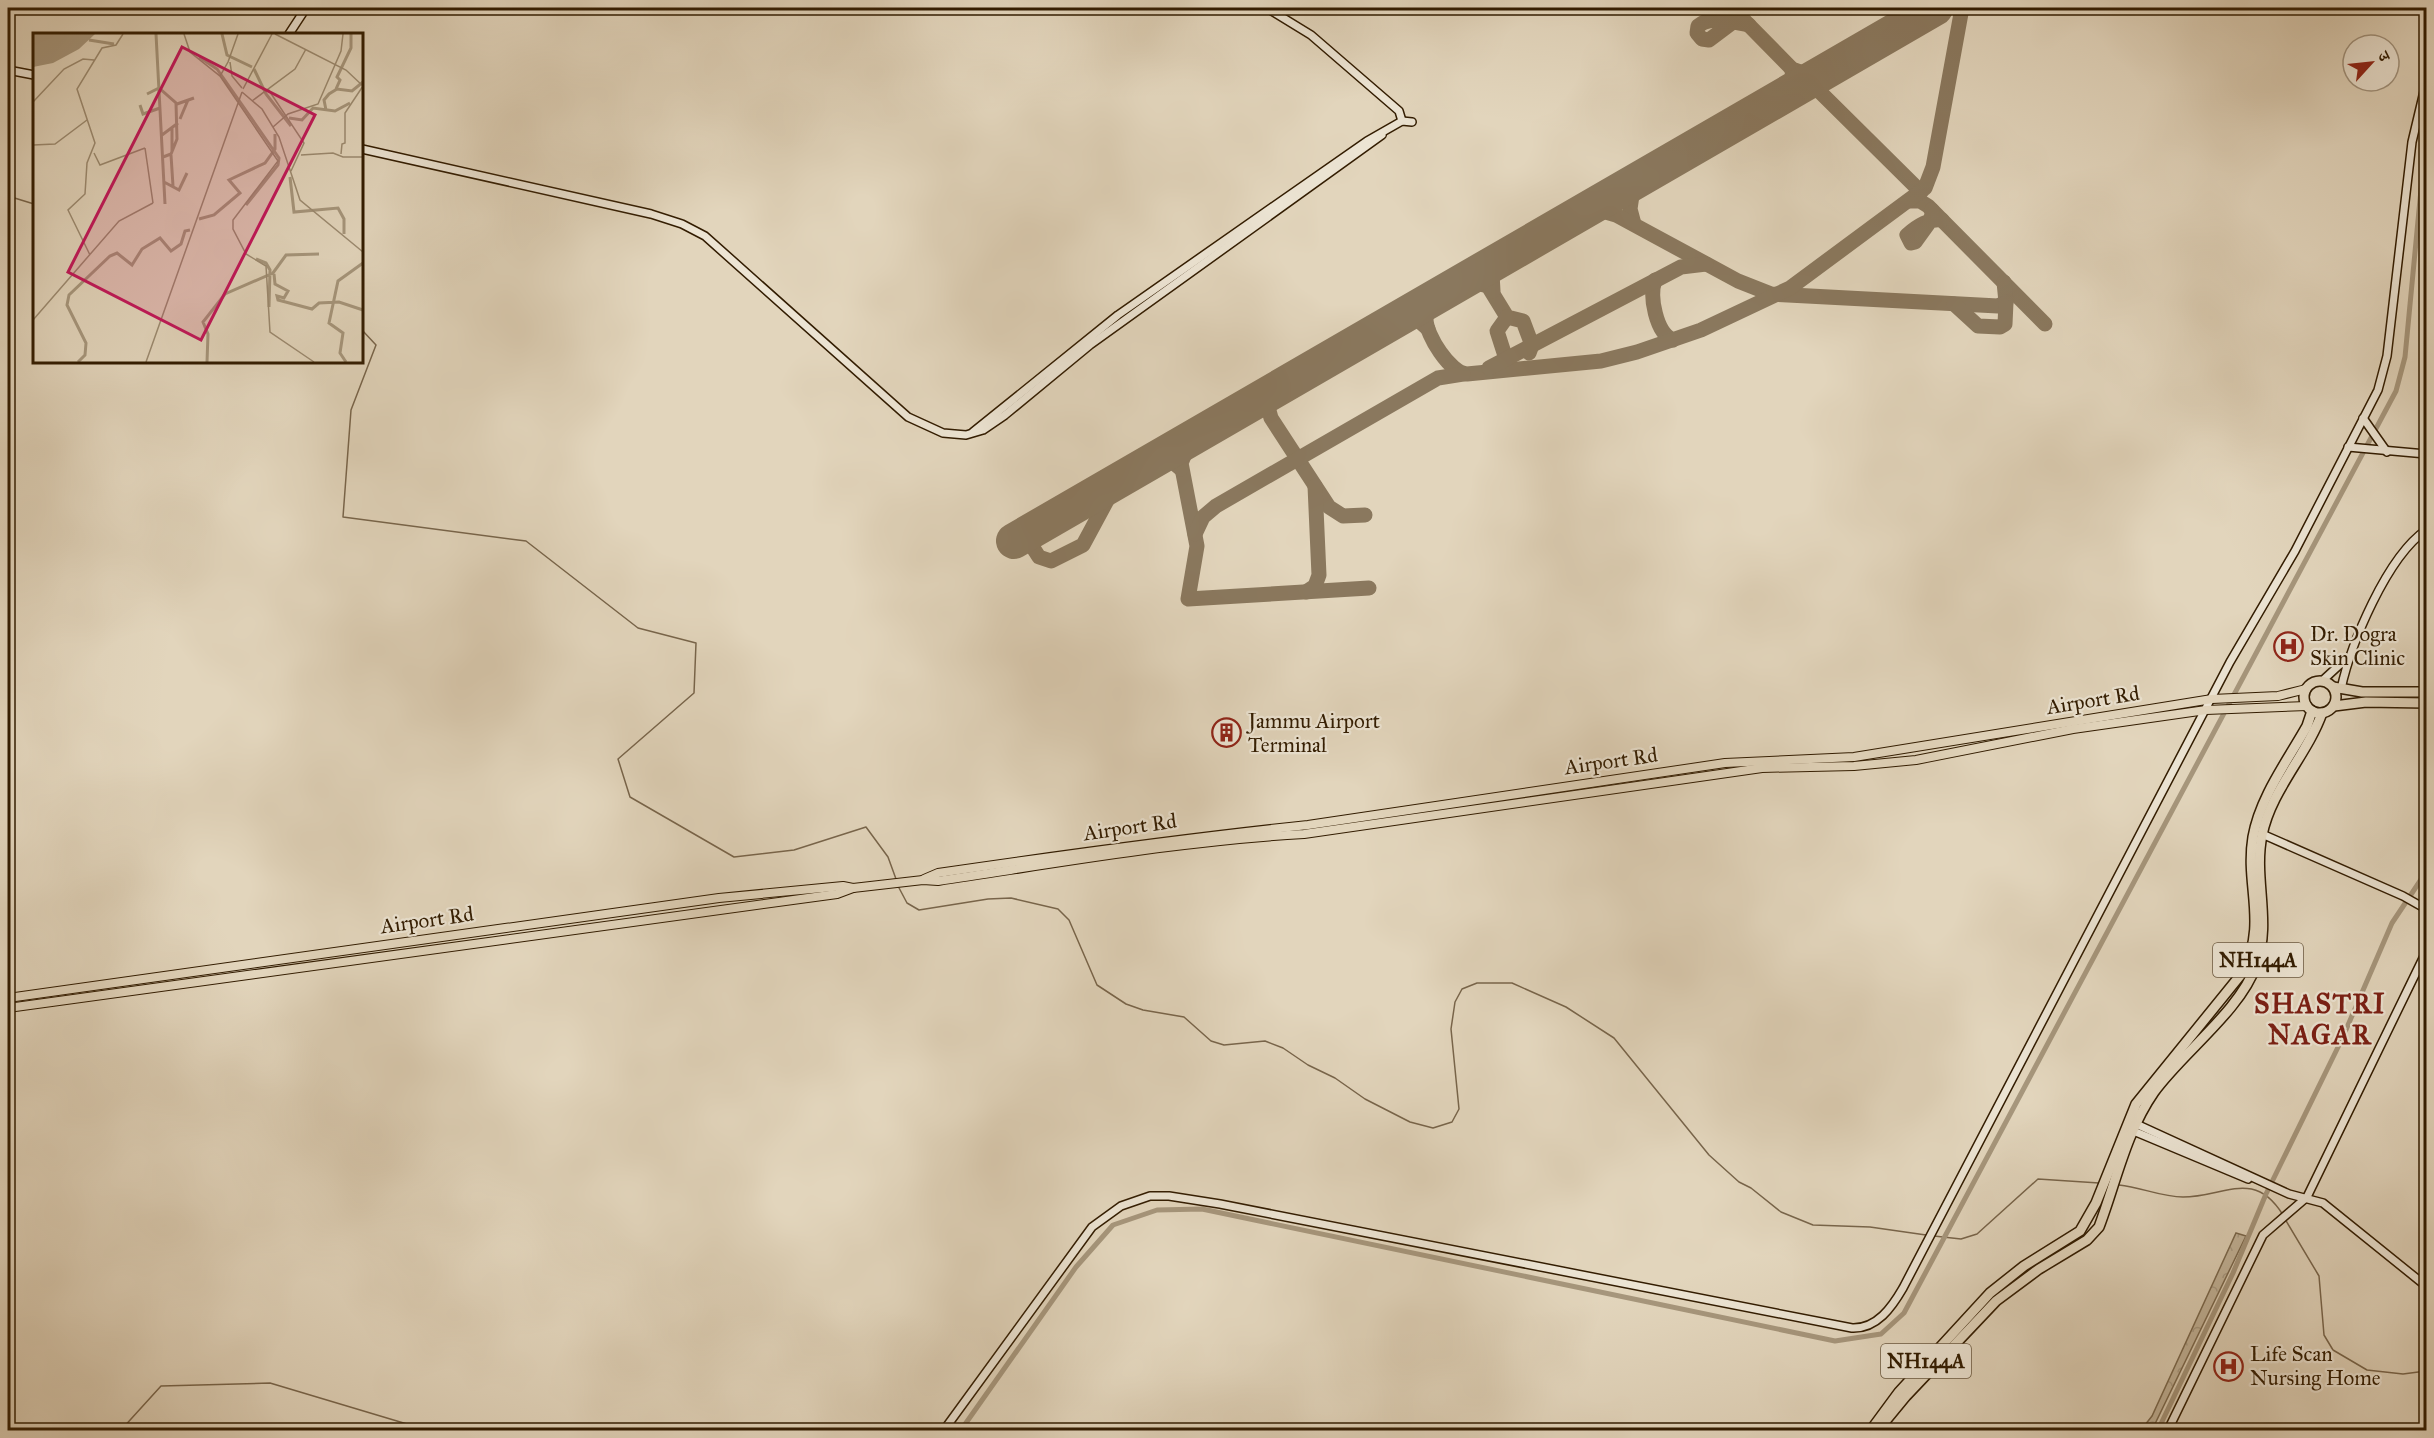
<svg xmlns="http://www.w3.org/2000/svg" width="2434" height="1438" viewBox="0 0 2434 1438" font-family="'IM FELL Great Primer','Noto Serif Devanagari',serif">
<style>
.park{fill:url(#park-crowns);stroke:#7b694e;stroke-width:1.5}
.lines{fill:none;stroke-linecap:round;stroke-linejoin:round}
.stream{stroke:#78654b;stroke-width:1.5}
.canal{stroke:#a6967c;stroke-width:5}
.taxiway{stroke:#8a785e;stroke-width:15}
.runway{stroke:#8a785e;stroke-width:36}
.secondary-casing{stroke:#321c01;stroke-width:10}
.primary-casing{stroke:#321c01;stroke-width:10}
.highway-casing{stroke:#321c01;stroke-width:12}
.secondary{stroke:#ece4d3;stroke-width:7}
.primary{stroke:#e2d5bc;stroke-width:8}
.highway{stroke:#e2d5bc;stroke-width:9}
.labels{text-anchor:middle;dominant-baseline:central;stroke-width:4.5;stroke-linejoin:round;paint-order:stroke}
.shield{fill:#ece4d3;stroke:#6a5840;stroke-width:1.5}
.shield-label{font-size:20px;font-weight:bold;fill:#321c01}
.poi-label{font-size:21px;fill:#321c01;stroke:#ece4d3;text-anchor:start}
.street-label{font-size:21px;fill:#321c01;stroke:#ece4d3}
.district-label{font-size:27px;font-weight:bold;letter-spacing:1.5px;fill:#7a1f14;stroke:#ece4d3}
.inset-river{fill:none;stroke:#a6967c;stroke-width:3}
.inset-road{fill:none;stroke:#9c8b71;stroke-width:1.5}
.view{fill:#c2185b;fill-opacity:0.15;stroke:#c2185b;stroke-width:3}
.inset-edge{fill:none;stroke:#321c01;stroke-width:3}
</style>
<defs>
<pattern id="park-crowns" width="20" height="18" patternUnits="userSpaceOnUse" patternTransform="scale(1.5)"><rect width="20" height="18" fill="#c4b69c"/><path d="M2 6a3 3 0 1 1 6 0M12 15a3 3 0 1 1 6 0" fill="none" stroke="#a99c85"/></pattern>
</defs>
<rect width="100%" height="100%" fill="#e2d5bc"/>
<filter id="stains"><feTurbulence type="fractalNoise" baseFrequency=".00333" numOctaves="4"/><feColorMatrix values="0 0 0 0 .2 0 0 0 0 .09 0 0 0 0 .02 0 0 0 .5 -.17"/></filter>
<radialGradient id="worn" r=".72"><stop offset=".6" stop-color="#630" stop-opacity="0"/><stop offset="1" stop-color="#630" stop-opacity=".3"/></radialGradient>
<path class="park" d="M 2236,1233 L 2246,1236 L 2152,1430 L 2141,1430 L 2152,1416 Z"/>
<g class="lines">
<g class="stream">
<path d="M 8,196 L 34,204"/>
<path d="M 362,330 L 376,345 L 351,410 L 343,517 L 526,541 L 638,628 L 696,643 L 694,693 L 618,759 L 630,797 L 734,857 L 794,850 L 866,827 L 888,857 L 896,879"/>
<path d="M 898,886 L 907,903 L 919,910 L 988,899 L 1011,898 L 1058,909 L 1069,920 L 1097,985 L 1126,1004 L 1143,1010 L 1184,1017 L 1211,1041 L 1224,1045 L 1265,1041 L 1283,1048 L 1308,1065 L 1335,1078 L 1365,1099 L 1410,1122 L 1433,1128 L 1452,1122 L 1459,1109 L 1451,1029 L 1455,1002 L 1462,989 L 1477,983 L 1512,983 L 1566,1007 L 1614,1038 L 1709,1155 L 1739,1182 L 1751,1188 L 1781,1212 L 1813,1225 L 1870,1227 L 1926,1235"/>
<path d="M 2119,1185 C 2141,1187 2161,1197 2183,1197 C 2224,1197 2254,1168 2283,1215"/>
<path d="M 2285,1219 L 2319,1276 L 2324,1335 L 2333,1350 L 2367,1370 L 2403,1374 L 2426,1371"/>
<path d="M 1934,1236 L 1961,1239 L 1977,1234 L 2038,1179 L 2099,1183"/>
<path d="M 121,1430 L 161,1386 L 270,1383 L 427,1430"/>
</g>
<g class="canal">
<path d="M 961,1430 L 1076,1267 L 1113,1225 L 1157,1210 L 1202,1209 L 1835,1341 L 1881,1334 L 1904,1313 L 2396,391 L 2405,357 L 2426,137"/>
<path d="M 2158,1430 L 2233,1273 L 2266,1194 L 2342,1039 L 2392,923 L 2426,872"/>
</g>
<g class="taxiway">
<path d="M 1732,8 L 1792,69 L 1815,77"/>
<path d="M 1733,22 L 1709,40 L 1702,39 L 1697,33 L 1698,26 C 1709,17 1719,21 1733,22 L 1749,25"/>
<path d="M 1816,76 L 1818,90 L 1921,192"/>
<path d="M 1787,93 L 1793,83 L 1792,69"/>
<path d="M 1634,182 L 1630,209 L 1634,224"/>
<path d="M 1910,201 L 1920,201 L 1928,206 L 2045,324"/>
<path d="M 1589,207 L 1616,215 L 1738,281 L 1771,294 L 1998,306 L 2006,302 L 2004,282"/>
<path d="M 1932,210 C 1933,216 1930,219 1928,224 L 1915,242 L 1911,243 L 1907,235 C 1916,227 1929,218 1942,220"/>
<path d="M 1464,280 L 1488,286 L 1507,317 L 1523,321 L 1532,345 L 1529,353"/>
<path d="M 1655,280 C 1649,296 1656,333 1673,340"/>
<path d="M 1493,291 L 1492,274 L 1499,260"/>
<path d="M 1435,297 C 1431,303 1427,311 1426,319 C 1426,335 1450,373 1467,374 L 1601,361 L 1637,352 L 1701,330 L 1790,288 L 1925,188 L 1933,167 L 1962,8"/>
<path d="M 1954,304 L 1978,326 L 2000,327 L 2005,324 L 2006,302"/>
<path d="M 1401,316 L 1419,321 L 1428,329"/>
<path d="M 1506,359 L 1497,331 L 1507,317"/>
<path d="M 1489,368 L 1681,267 L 1706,264"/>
<path d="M 1271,392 L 1268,407 L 1271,418 L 1329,507 L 1343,516 L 1365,515"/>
<path d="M 1192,437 L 1181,463 L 1197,546 L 1188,599 L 1369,588"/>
<path d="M 1160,456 L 1169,459 L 1181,469"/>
<path d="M 1076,504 L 1043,518 L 1032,526 L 1030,543 L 1039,557 L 1051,561 L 1083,545 L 1118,480"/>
<path d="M 1195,534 L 1203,517 L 1216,506 L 1438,378 L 1463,374"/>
<path d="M 1306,592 L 1315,586 L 1319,575 L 1315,486"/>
</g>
<path class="runway" d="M 1014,541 L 1935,8"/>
<defs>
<g id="secondary">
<path d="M 1267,8 L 1311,35 L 1399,111 L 1402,121"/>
<path d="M 289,34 L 306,8"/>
<path d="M 8,70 L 34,75"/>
<path d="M 362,149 L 651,214 L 682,224 L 705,236 L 908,417 L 943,433 L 966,435 L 983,430 L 1005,415 L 1090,345 L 1382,135"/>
<path d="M 2363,418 L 2387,452"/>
<path d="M 973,432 L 1118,315 L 1367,141 L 1402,121 L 1412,122"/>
<path d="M 2348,447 L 2426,454"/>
<path d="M 2322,681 L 2347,658"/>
<path d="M 2341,689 C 2351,643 2387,557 2426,530"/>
<path d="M 2262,834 L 2403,896 L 2426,909"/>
<path d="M 2134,1123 L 2289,1194 L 2323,1203 L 2426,1286"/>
<path d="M 2131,1130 L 2248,1179"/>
<path d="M 944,1430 L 1092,1227 L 1121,1206 L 1150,1196 L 1169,1196 L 1220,1204 L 1852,1328 C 1877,1329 1892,1307 1903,1288 L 2230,662 L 2295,551 L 2378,390 L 2387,356 L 2412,142 L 2426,83"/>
<path d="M 2168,1430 L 2263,1235 L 2307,1197 L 2426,952"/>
</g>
<g id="primary">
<path d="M 924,879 L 938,873 C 1061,855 1184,838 1308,825 L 1725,763 L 1854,757 L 2212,699 L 2278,696 L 2306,689"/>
<path d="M 8,998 L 719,898 L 843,886 L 853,888"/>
<path d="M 8,1008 L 837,894 L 853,888 L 923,880 L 938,881 C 1059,863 1182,841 1304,834 L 1762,768 L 1854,766 L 1916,760 L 2073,729 L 2206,710 L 2307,706"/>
</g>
<g id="highway">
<circle cx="2320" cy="697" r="16"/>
<path d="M 2333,687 L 2362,692 L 2426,692"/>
<path d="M 2334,706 L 2366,702 L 2426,703"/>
<path d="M 1871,1430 L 1899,1392 L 1990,1293 L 2024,1266 L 2080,1231 L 2096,1203 L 2136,1104 L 2243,972 C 2268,922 2245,886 2253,837 C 2260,797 2288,760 2307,726 L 2312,711"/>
<path d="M 1878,1430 L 1906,1396 L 1996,1301 L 2039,1269 L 2087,1240 L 2099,1227 C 2116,1182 2126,1132 2154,1092 C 2182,1053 2241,1010 2256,965 C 2272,922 2253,879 2262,835 C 2271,790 2307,755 2322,713"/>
</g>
</defs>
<use href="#secondary" class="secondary-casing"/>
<use href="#primary" class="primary-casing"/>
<use href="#highway" class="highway-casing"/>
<use href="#secondary" class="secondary"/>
<use href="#primary" class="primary"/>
<use href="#highway" class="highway"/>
</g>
<defs>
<symbol id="hospital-ring" viewBox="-11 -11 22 22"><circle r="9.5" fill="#ece4d3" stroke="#8f2418" stroke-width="1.5"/><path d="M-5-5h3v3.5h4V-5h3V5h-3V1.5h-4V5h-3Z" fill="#8f2418"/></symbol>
<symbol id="building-ring" viewBox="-11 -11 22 22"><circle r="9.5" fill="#ece4d3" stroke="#8f2418" stroke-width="1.5"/><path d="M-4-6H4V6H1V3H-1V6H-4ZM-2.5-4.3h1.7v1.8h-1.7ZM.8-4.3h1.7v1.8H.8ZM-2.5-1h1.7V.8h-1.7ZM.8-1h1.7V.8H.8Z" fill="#8f2418"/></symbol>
</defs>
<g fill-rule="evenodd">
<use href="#hospital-ring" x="2272" y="630" width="33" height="33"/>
<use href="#building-ring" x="1210" y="716" width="33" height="33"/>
<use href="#hospital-ring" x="2212" y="1350" width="33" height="33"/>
</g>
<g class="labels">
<g class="shield">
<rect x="2213" y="943" width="90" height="34" rx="4.5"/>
<rect x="1881" y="1344" width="90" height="34" rx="4.5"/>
</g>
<g class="shield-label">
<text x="2258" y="960">NH144A</text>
<text x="1926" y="1361">NH144A</text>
</g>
<g class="poi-label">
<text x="2310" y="634">Dr. Dogra<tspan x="2310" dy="24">Skin Clinic</tspan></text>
<text x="1248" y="721">Jammu Airport<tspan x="1248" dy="24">Terminal</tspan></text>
<text x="2250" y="1354">Life Scan<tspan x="2250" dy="24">Nursing Home</tspan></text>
</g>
<g class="street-label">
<text transform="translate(2093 700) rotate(-9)">Airport Rd</text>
<text transform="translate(1611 761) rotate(-8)">Airport Rd</text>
<text transform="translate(1130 827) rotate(-8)">Airport Rd</text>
<text transform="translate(427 920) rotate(-8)">Airport Rd</text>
</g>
<g class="district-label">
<text x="2320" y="1003">SHASTRI<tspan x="2320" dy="31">NAGAR</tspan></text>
</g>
</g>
<g transform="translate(33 33)">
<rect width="330" height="330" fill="#e2d5bc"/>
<path d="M 0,1 L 62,1 L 46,16 L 20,30 L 0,34 Z" fill="#a6967c"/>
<path class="inset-river" d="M 123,1 L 132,171M 189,1 L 194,22 L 219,34M 56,7 L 81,11M 166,24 L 184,36 L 246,125 L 245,132 L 213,172M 221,36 L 233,61 L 258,93M 303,56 L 307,47 L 304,44 L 318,15 L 318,1M 114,61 L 126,55 L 143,70 L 144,106 L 138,121 L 130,124M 144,71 L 161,65M 107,72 L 110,81 L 127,75M 293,77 L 291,67 L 296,61 L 304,56 L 319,58 L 330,49M 256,85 L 269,87 L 280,75 L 302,78 L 317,70M 147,86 L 155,67M 129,102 L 145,90M 139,119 L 139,94M 138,122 L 140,153M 257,144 L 261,179 L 305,175 L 311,186 L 311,201M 131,149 L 146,157 L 154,140M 166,186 L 181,182 L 207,160 L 196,147 L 232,130 L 242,116 L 242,101M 223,226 L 233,230 L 237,237 L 236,274M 241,241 L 242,251 L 255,258 L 251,265 L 244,263 L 245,267 L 279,276 L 286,270 L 306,269 L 330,277M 45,329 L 52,322 L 53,310 L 34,272 L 36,262 L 77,223 L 84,220 L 99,232 L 109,216 L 127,205 L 138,218 L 148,211 L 152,198 L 157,197M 174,329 L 175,301 L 170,289 L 192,261 L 240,240 L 253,222 L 286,221M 313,329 L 307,320 L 310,300 L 296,290 L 305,248 L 330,230"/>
<path class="inset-road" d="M 151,1 L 157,19 L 187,43 L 195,29M 242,1 L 313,37 L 330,53M 195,29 L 205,1M 197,29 L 199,43 L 209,55M 187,43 L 245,128 L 200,187 L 200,196 L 213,221 L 233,233 L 237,299 L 281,329M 210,56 L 239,1M 235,56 L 271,110 L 258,138M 209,59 L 229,76 L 246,104 L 267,167 L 330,219M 219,68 L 262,36 L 273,16M 0,69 L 31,36 L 50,26 L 61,27M 240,94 L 255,81 L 285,71 L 308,18 L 310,1M 0,112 L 22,111 L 54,87M 112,115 L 120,170M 61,120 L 67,132 L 112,115M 308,121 L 309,111 L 312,110 L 312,80 L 330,53M 268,122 L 300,120 L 310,124 L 330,124M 57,222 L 35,177 L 52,161 L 54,130 L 62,110 L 44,56 L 69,15 L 83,12 L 90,1M 0,287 L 86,188 L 120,170M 113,329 L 209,59"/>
<path class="view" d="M 149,14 L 282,82 L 168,307 L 35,239 Z"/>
<rect width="330" height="330" class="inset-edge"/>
</g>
<rect width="2434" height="1438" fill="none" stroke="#e2d5bc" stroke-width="30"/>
<rect x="9" y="9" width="2416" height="1420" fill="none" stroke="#321c01" stroke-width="3"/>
<rect x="15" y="15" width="2404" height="1408" fill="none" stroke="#321c01" stroke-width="1.5"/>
<g transform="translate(2371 63) rotate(63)"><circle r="28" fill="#ece4d3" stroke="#a2947f" stroke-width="1.5"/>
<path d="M0-4.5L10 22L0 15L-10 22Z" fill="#8f2418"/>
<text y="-9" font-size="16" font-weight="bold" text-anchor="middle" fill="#321c01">उ</text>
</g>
<rect width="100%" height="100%" filter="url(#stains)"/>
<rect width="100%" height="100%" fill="url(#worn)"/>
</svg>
